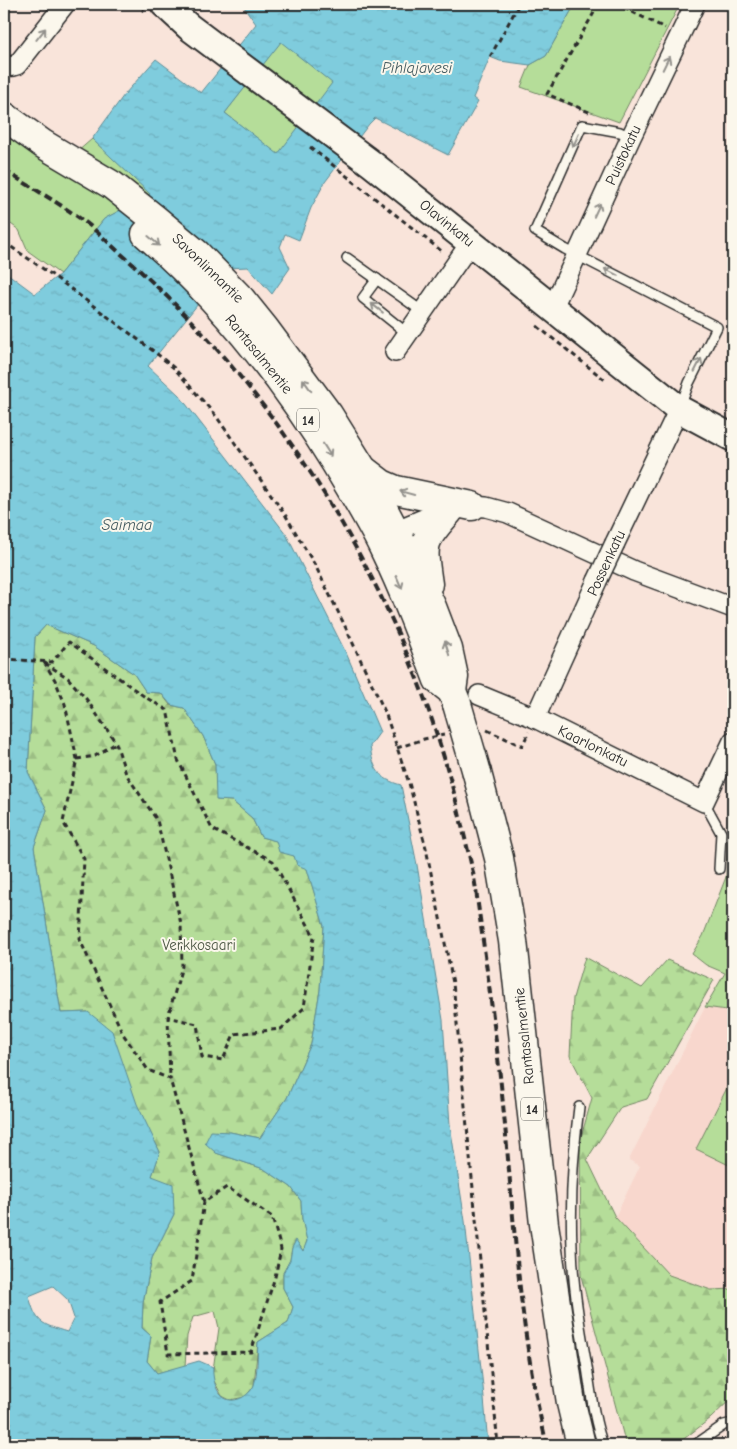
<svg xmlns="http://www.w3.org/2000/svg" width="737" height="1449" viewBox="0 0 737 1449" font-family="'Comic Neue',sans-serif">
<style>
.built{fill:#f8d7cd}
.green{fill:#b5dd99;stroke:#708462}
.forest{fill:url(#forest-firs);stroke:#708462}
.water{fill:url(#water-ripples);stroke:#5d8c96;fill-rule:evenodd}
.lines{fill:none;stroke-linecap:round;stroke-linejoin:round}
.service-casing{stroke:#2b2b2b;stroke-width:12}
.minor-casing{stroke:#2b2b2b;stroke-width:22}
.secondary-casing{stroke:#2b2b2b;stroke-width:30}
.trunk-casing{stroke:#2b2b2b;stroke-width:31}
.path{stroke:#2b2b2b;stroke-width:3;stroke-dasharray:5 4;stroke-linecap:butt}
.service{stroke:#fbf7ec;stroke-width:9}
.minor{stroke:#fbf7ec;stroke-width:19}
.secondary{stroke:#fbf7ec;stroke-width:26}
.trunk{stroke:#fbf7ec;stroke-width:28}
.rail{stroke:#2b2b2b;stroke-width:4;stroke-dasharray:8 4;stroke-linecap:butt}
.minor-bridge-casing{stroke:#2b2b2b;stroke-width:22;stroke-linecap:butt}
.trunk-bridge-casing{stroke:#2b2b2b;stroke-width:31;stroke-linecap:butt}
.minor-bridge{stroke:#fbf7ec;stroke-width:19}
.trunk-bridge{stroke:#fbf7ec;stroke-width:28}
.oneway{stroke:#93918c}
.labels{text-anchor:middle;dominant-baseline:central;stroke-width:4;stroke-linejoin:round;paint-order:stroke}
.shield{fill:#fbf7ec;stroke:#696865;stroke-width:1}
.shield-label{font-size:14px;font-weight:bold;fill:#2b2b2b}
.street-label{font-size:15px;fill:#2b2b2b;stroke:#fbf7ec}
.park-label{font-size:15px;fill:#4e5846;stroke:#fbf7ec}
.water-label{font-size:16px;font-style:italic;fill:#445b60;stroke:#fbf7ec}
</style>
<defs>
<pattern id="forest-firs" width="22" height="20" patternUnits="userSpaceOnUse" patternTransform="scale(1.25)"><rect width="22" height="20" fill="#b5dd99"/><path d="M5 1l3.5 6h-7zM16 11l3.5 6h-7z" fill="#9cbe84"/></pattern>
<pattern id="water-ripples" width="26" height="14" patternUnits="userSpaceOnUse" patternTransform="scale(1.25)"><rect width="26" height="14" fill="#7fccdd"/><path d="M2 4q2-2 4 0t4 0M15 11q2-2 4 0t4 0" fill="none" stroke="#6eafbe"/></pattern>
</defs>
<rect width="100%" height="100%" fill="#f9e4da"/>
<filter id="ink" filterUnits="userSpaceOnUse"><feTurbulence type="fractalNoise" baseFrequency=".02" numOctaves="2"/><feDisplacementMap in="SourceGraphic" scale="10" xChannelSelector="R" yChannelSelector="G"/><feConvolveMatrix kernelMatrix="1 2 1 2 8 2 1 2 1" color-interpolation-filters="sRGB"/></filter>
<g filter="url(#ink)">
<path class="built" d="M 705,1007 L 733,1011 L 733,1289 L 711,1290 L 669,1275 L 615,1217 L 640,1166 L 629,1160 Z"/>
<g class="green">
<path d="M 575,4 L 680,4 L 619,122 L 521,87 L 530,65 L 546,56 Z"/>
<path d="M 281,41 L 333,83 L 278,155 L 225,113 Z"/>
<path d="M 4,118 L 77,152 L 92,139 L 151,194 L 104,219 L 60,274 L 28,251 L 19,230 L 4,219 Z"/>
<path d="M 733,813 L 733,1001 L 727,1010 L 705,1007 L 725,973 L 706,965 L 692,954 L 703,936 L 726,877 L 730,814 Z"/>
<path d="M 731,1080 L 733,1081 L 733,1167 L 696,1149 Z"/>
</g>
<g class="forest">
<path d="M 46,625 L 94,646 L 134,674 L 146,692 L 161,693 L 170,705 L 184,708 L 203,736 L 215,764 L 217,800 L 232,801 L 252,818 L 261,837 L 277,841 L 307,868 L 324,926 L 320,990 L 311,1044 L 287,1098 L 260,1138 L 230,1132 L 216,1153 L 264,1169 L 291,1187 L 301,1201 L 302,1219 L 307,1240 L 304,1252 L 296,1241 L 292,1248 L 290,1260 L 283,1273 L 283,1288 L 293,1307 L 288,1323 L 258,1342 L 254,1386 L 245,1397 L 230,1400 L 222,1396 L 212,1377 L 219,1328 L 215,1311 L 193,1317 L 187,1336 L 185,1366 L 157,1373 L 147,1361 L 151,1336 L 142,1328 L 143,1303 L 152,1258 L 174,1214 L 152,1176 L 160,1152 L 88,1012 L 61,1013 L 34,847 L 47,810 L 28,772 L 35,637 Z"/>
<path d="M 585,957 L 642,988 L 667,960 L 714,980 L 647,1099 L 621,1107 L 587,1159 L 615,1217 L 669,1275 L 711,1290 L 733,1289 L 733,1397 L 711,1418 L 676,1445 L 626,1445 L 581,1276 L 580,1141 L 592,1098 L 570,1056 L 573,998 Z"/>
</g>
<path class="water" d="M 242,4 L 575,4 L 546,56 L 530,65 L 500,61 L 490,57 L 473,98 L 478,102 L 448,155 L 375,118 L 369,124 L 325,182 L 311,208 L 299,240 L 285,234 L 280,247 L 290,268 L 272,294 L 248,267 L 227,268 L 148,366 L 179,395 L 286,534 L 347,655 L 380,732 L 370,746 C 373,769 379,779 401,785 L 417,865 L 443,1020 L 450,1125 L 465,1221 L 483,1387 L 488,1445 L 4,1445 L 4,271 L 35,294 L 60,274 L 104,219 L 150,194 L 92,139 L 124,95 L 156,59 L 201,93 L 256,24 ZM 281,42 L 332,83 L 278,154 L 225,113 ZM 46,625 L 94,646 L 134,674 L 146,692 L 161,693 L 171,705 L 184,708 L 203,736 L 215,764 L 216,800 L 232,801 L 252,818 L 261,837 L 276,841 L 279,852 L 294,856 L 297,865 L 307,869 L 324,926 L 320,990 L 311,1044 L 287,1098 L 260,1138 L 230,1132 L 211,1131 L 205,1143 L 216,1153 L 264,1169 L 291,1187 L 301,1201 L 302,1219 L 307,1241 L 303,1251 L 296,1240 L 292,1248 L 290,1260 L 283,1273 L 283,1288 L 293,1307 L 288,1323 L 258,1342 C 257,1355 258,1372 254,1385 C 250,1396 232,1406 222,1396 C 215,1390 212,1375 213,1367 L 199,1361 L 157,1373 L 147,1361 L 151,1336 L 142,1328 L 143,1302 L 152,1258 L 174,1214 L 173,1184 L 152,1176 L 160,1152 L 137,1104 L 112,1031 L 88,1012 L 61,1013 L 34,847 L 47,810 L 28,772 L 35,637 ZM 53,1286 L 68,1300 L 74,1318 L 67,1332 C 41,1324 36,1323 29,1296 Z"/>
<g class="lines">
<defs>
<g id="service">
<path d="M 631,137 L 620,132 L 582,125 L 535,231 L 565,249 L 717,327 L 689,383 L 680,407"/>
<path d="M 347,258 L 423,312"/>
<path d="M 377,279 L 363,298 L 408,334"/>
<path d="M 704,802 L 721,833 L 719,869"/>
<path d="M 579,1107 C 573,1153 570,1201 572,1247 C 573,1287 580,1328 587,1367 C 591,1393 594,1421 603,1445"/>
<path d="M 695,1445 L 724,1425 L 733,1423"/>
</g>
<g id="minor">
<path d="M 4,64 C 8,68 12,67 17,65 L 65,4"/>
<path d="M 553,307 L 631,137 L 695,4"/>
<path d="M 395,352 L 471,242"/>
<path d="M 385,535 L 433,515 L 472,506 L 486,507 L 508,513 L 634,571 L 733,608"/>
<path d="M 615,543 L 679,409"/>
<path d="M 479,695 L 535,718 L 704,802 L 733,741"/>
<path d="M 535,718 L 597,581"/>
</g>
<path id="secondary" d="M 164,4 L 189,27 L 372,164 L 679,409 L 733,438"/>
<g id="trunk">
<path d="M 4,116 L 43,144 L 112,185 L 155,219 L 197,254 L 240,298 L 265,329 L 328,414 L 363,470 L 406,552 L 432,607 L 448,649 L 454,677 L 452,691 L 457,704"/>
<path d="M 146,234 C 222,300 284,379 336,464 C 352,491 369,518 383,547 C 404,590 421,635 438,680 L 452,691"/>
<path d="M 365,471 L 382,484 L 396,490 L 472,506"/>
<path d="M 428,584 C 422,543 421,542 449,511"/>
<path d="M 477,773 L 499,858 L 513,941 L 544,1224 L 571,1403 L 581,1445"/>
</g>
</defs>
<use href="#service" class="service-casing"/>
<use href="#minor" class="minor-casing"/>
<use href="#secondary" class="secondary-casing"/>
<use href="#trunk" class="trunk-casing"/>
<g class="path">
<path d="M 135,4 L 144,11"/>
<path d="M 616,4 L 665,28"/>
<path d="M 490,57 L 519,4"/>
<path d="M 589,112 L 547,94 L 599,4"/>
<path d="M 310,147 L 444,253"/>
<path d="M 4,242 L 55,277 L 156,353 L 174,368 L 216,416 L 286,516 L 316,567 L 343,622 L 385,712 L 409,783 L 426,848 L 453,983 L 498,1445"/>
<path d="M 537,326 L 605,380"/>
<path d="M 4,659 L 52,662 L 69,642 L 145,697 L 167,710 L 178,760 L 212,829 L 273,861 L 314,936 L 304,1008 L 281,1029 L 234,1034 L 223,1060 L 202,1057 L 197,1024 L 168,1017"/>
<path d="M 44,662 L 55,680 L 65,704 L 77,759 L 63,822 L 84,859 L 80,940 L 123,1034 L 148,1070 L 170,1079 L 204,1202 L 227,1187 L 272,1217 L 281,1249 L 275,1277 L 251,1352 L 168,1354 L 160,1302 L 192,1281 L 204,1202"/>
<path d="M 45,663 L 68,678 L 87,700 L 116,743 L 126,774 L 157,820 L 181,924 L 182,966 L 168,1017 L 170,1079"/>
<path d="M 487,730 L 522,746 L 529,732"/>
<path d="M 397,748 L 424,739 L 444,735"/>
<path d="M 77,759 L 95,756 L 116,743"/>
<path d="M 733,789 L 731,794 L 733,795"/>
</g>
<use href="#service" class="service"/>
<use href="#minor" class="minor"/>
<use href="#secondary" class="secondary"/>
<use href="#trunk" class="trunk"/>
<path class="rail" d="M 4,170 C 32,188 63,205 89,225 C 102,236 114,248 127,259 C 291,404 414,612 462,826 C 467,847 473,869 476,890 C 485,955 494,1020 501,1085 C 514,1206 517,1327 547,1445"/>
<defs>
<path id="minor-bridge" d="M 597,581 L 615,543"/>
<path id="trunk-bridge" d="M 457,704 L 477,773"/>
</defs>
<use href="#minor-bridge" class="minor-bridge-casing"/>
<use href="#trunk-bridge" class="trunk-bridge-casing"/>
<use href="#minor-bridge" class="minor-bridge"/>
<use href="#trunk-bridge" class="trunk-bridge"/>
</g>
<defs><path id="oneway-shaft" d="M-6 0H5M1.5-3L5.5 0L1.5 3" fill="none" stroke-width="1.6" stroke-linecap="round" stroke-linejoin="round" transform="scale(1.25)"/></defs>
<g class="oneway">
<use href="#oneway-shaft" transform="translate(41 34) rotate(-52)"/>
<use href="#oneway-shaft" transform="translate(666 63) rotate(-64)"/>
<use href="#oneway-shaft" transform="translate(576 140) rotate(114)"/>
<use href="#oneway-shaft" transform="translate(597 210) rotate(-65)"/>
<use href="#oneway-shaft" transform="translate(154 241) rotate(41)"/>
<use href="#oneway-shaft" transform="translate(611 272) rotate(-153)"/>
<use href="#oneway-shaft" transform="translate(377 308) rotate(-142)"/>
<use href="#oneway-shaft" transform="translate(698 365) rotate(-63)"/>
<use href="#oneway-shaft" transform="translate(307 385) rotate(-125)"/>
<use href="#oneway-shaft" transform="translate(327 450) rotate(58)"/>
<use href="#oneway-shaft" transform="translate(407 493) rotate(-165)"/>
<use href="#oneway-shaft" transform="translate(399 582) rotate(67)"/>
<use href="#oneway-shaft" transform="translate(447 648) rotate(-107)"/>
</g>
</g>
<g class="labels">
<g class="shield">
<rect x="297" y="408.5" width="22" height="23" rx="4"/>
<rect x="521" y="1097.5" width="22" height="23" rx="4"/>
</g>
<g class="shield-label">
<text x="308" y="420">14</text>
<text x="532" y="1109">14</text>
</g>
<g class="street-label">
<text transform="translate(623 155) rotate(-65)">Puistokatu</text>
<text transform="translate(447 223) rotate(39)">Olavinkatu</text>
<text transform="translate(208 268) rotate(44)">Savonlinnantie</text>
<text transform="translate(259 354) rotate(51)">Rantasalmentie</text>
<text transform="translate(606 563) rotate(-65)">Possenkatu</text>
<text transform="translate(593 746) rotate(26)">Kaarlonkatu</text>
<text transform="translate(524 1036) rotate(-96)">Rantasalmentie</text>
</g>
<g class="park-label">
<text x="199" y="945">Verkkosaari</text>
</g>
<g class="water-label">
<text x="417" y="68">Pihlajavesi</text>
<text x="127" y="525">Saimaa</text>
</g>
</g>
<rect width="737" height="1449" fill="none" stroke="#fbf7ec" stroke-width="20"/>
<rect x="10" y="10" width="717" height="1429" fill="none" stroke="#2b2b2b" stroke-width="2" filter="url(#ink)"/>
</svg>
